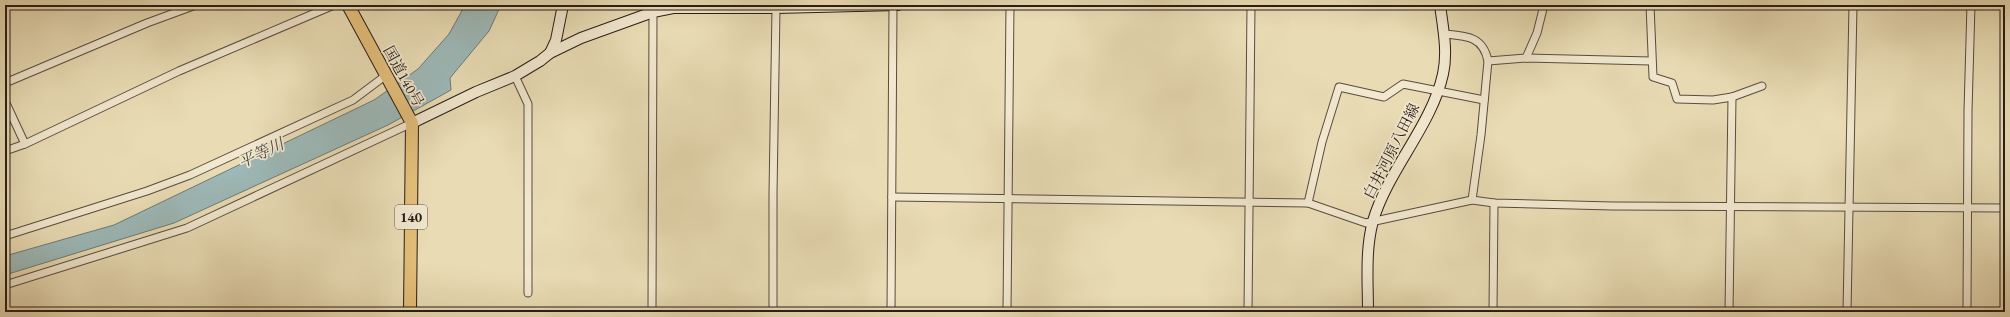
<svg xmlns="http://www.w3.org/2000/svg" width="2010" height="317" viewBox="0 0 2010 317" font-family="'EB Garamond','Noto Serif JP',serif">
<style>
.water{fill:#9db9b9;stroke:#6e7a78}
.lines{fill:none;stroke-linecap:round;stroke-linejoin:round}
.street-casing{stroke:#584c3e;stroke-width:9}
.secondary-casing{stroke:#281c17;stroke-width:12}
.highway-casing{stroke:#281c17;stroke-width:14}
.street{stroke:#f1e8cf;stroke-width:7}
.secondary{stroke:#f1e8cf;stroke-width:10}
.highway{stroke:#e4be7a;stroke-width:12}
.labels{text-anchor:middle;dominant-baseline:central;stroke-width:3.5;stroke-linejoin:round;paint-order:stroke}
.shield{fill:#f1e8cf;stroke:#64594e;stroke-width:1}
.shield-label{font-size:14px;font-weight:bold;fill:#281c17}
.street-label{font-size:15px;fill:#281c17;stroke:#f1e8cf}
.water-label{font-size:16px;font-style:italic;fill:#4b4b48;stroke:#f1e8cf}
</style>
<rect width="100%" height="100%" fill="#e9dcb5"/>
<filter id="stains"><feTurbulence type="fractalNoise" baseFrequency=".005" numOctaves="4"/><feColorMatrix values="0 0 0 0 .2 0 0 0 0 .09 0 0 0 0 .02 0 0 0 .5 -.17"/></filter>
<radialGradient id="worn" r=".72"><stop offset=".6" stop-color="#630" stop-opacity="0"/><stop offset="1" stop-color="#630" stop-opacity=".3"/></radialGradient>
<path class="water" d="M 465,5 L 501,5 L 489,31 L 450,78 L 451,90 L 388,125 L 174,223 L 5,275 L 5,256 L 114,225 L 374,100 L 418,69 L 449,34 Z"/>
<g class="lines">
<defs>
<g id="street">
<path d="M 1650,5 L 1653,77 L 1672,83 L 1677,99 L 1713,100 L 1732,97 L 1762,86"/>
<path d="M 1444,34 C 1466,36 1483,36 1488,61 L 1481,135 L 1472,200"/>
<path d="M 1526,58 L 1537,33 L 1544,5"/>
<path d="M 1488,61 L 1526,58 L 1651,61"/>
<path d="M 515,76 L 528,104 L 528,293"/>
<path d="M 5,83 L 147,23 L 196,5"/>
<path d="M 5,101 L 25,144"/>
<path d="M 5,151 L 25,144 L 179,71 L 334,5"/>
<path d="M 892,197 L 1308,203 L 1366,223 L 1472,200 L 1494,203 L 1612,206 L 2005,208"/>
<path d="M 1308,203 L 1322,142 L 1339,87 L 1384,97 L 1403,84 L 1484,100"/>
<path d="M 5,236 L 147,191 L 190,175 L 353,100 L 385,76"/>
<path d="M 5,285 L 187,228 L 412,123"/>
<path d="M 652,312 L 653,12"/>
<path d="M 773,312 L 773,194 L 776,8"/>
<path d="M 891,312 L 893,5"/>
<path d="M 1007,312 L 1010,5"/>
<path d="M 1248,312 L 1251,5"/>
<path d="M 1493,312 L 1494,203"/>
<path d="M 1729,312 L 1732,97"/>
<path d="M 1847,312 L 1853,5"/>
<path d="M 1967,312 L 1968,111 L 1971,5"/>
</g>
<g id="secondary">
<path d="M 550,53 L 556,40 L 563,5"/>
<path d="M 412,123 L 476,92 L 515,76 L 540,61 L 550,53 L 581,38 L 653,12 L 673,8 L 776,8 L 898,5"/>
<path d="M 1368,312 C 1368,283 1365,250 1373,221 C 1388,170 1432,125 1443,74 C 1448,52 1443,28 1440,5"/>
</g>
<path id="highway" d="M 348,5 L 412,123 L 410,312"/>
</defs>
<use href="#street" class="street-casing"/>
<use href="#secondary" class="secondary-casing"/>
<use href="#highway" class="highway-casing"/>
<use href="#street" class="street"/>
<use href="#secondary" class="secondary"/>
<use href="#highway" class="highway"/>
</g>
<g class="labels">
<rect class="shield" x="395" y="205" width="32" height="24" rx="3"/>
<g class="shield-label">
<text x="411" y="217">140</text>
</g>
<g class="street-label">
<text transform="translate(404 76) rotate(61)">国道140号</text>
<text transform="translate(1391 151) rotate(-63)">白井河原八田線</text>
</g>
<g class="water-label">
<text transform="translate(261 153) rotate(-25)">平等川</text>
</g>
</g>
<rect width="2010" height="317" fill="none" stroke="#e9dcb5" stroke-width="20"/>
<rect x="6" y="6" width="1998" height="305" fill="none" stroke="#281c17" stroke-width="2"/>
<rect x="10" y="10" width="1990" height="297" fill="none" stroke="#281c17"/>
<rect width="100%" height="100%" filter="url(#stains)"/>
<rect width="100%" height="100%" fill="url(#worn)"/>
</svg>
